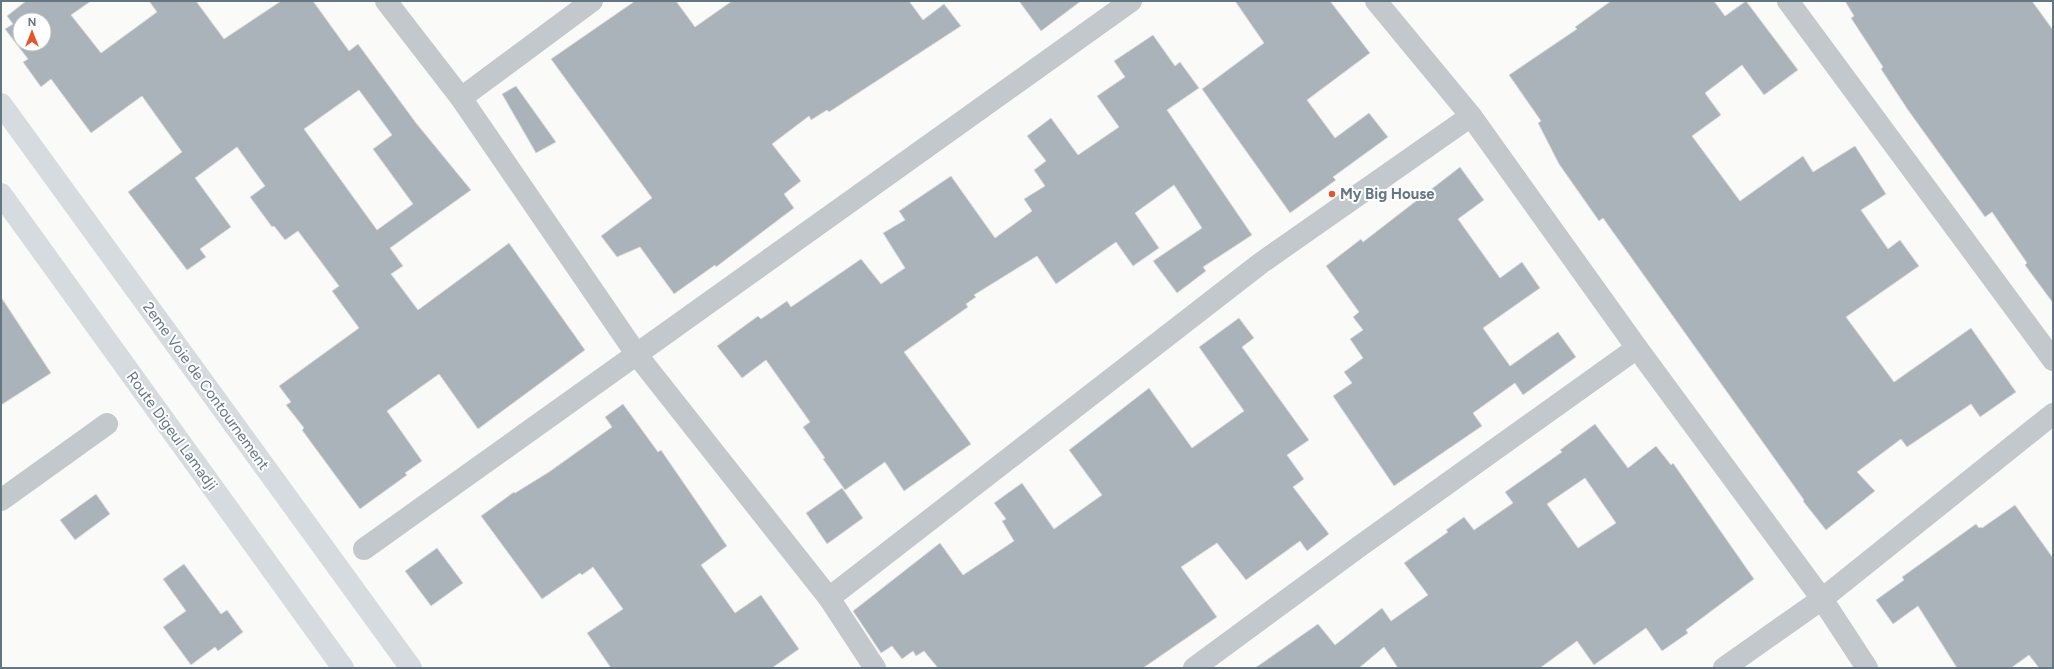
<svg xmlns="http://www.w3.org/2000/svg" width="2054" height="669" viewBox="0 0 2054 669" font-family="Figtree,sans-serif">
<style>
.building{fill:#aab3b9;stroke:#dcdcda;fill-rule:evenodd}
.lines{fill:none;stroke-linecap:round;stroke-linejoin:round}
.minor{stroke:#c3c8cc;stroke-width:22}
.secondary{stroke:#d6dbdf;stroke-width:22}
.poi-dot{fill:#e4572e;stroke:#fff;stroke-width:1.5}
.labels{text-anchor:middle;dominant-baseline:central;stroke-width:4;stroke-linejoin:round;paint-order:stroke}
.poi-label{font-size:15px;font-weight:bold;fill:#657683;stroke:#fff;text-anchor:start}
.street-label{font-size:15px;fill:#657683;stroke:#fff}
</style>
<rect width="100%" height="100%" fill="#fafaf8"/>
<g class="building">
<path d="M 26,1 L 91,1 L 71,15 L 101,53 L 157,12 L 149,1 L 196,1 L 224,39 L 281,1 L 313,1 L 349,51 L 358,44 L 416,123 L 471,190 L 390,248 L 403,266 L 391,274 L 418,310 L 509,243 L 585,350 L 478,429 L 439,374 L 387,411 L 422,461 L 405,473 L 407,475 L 360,509 L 302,430 L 304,428 L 286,405 L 291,402 L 279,386 L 359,328 L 332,291 L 339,286 L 298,231 L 285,240 L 274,226 L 272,227 L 250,197 L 265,186 L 237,147 L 195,178 L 231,227 L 200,249 L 206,257 L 187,270 L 128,192 L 182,152 L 142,96 L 91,133 L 51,79 L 41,87 L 23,62 L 28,59 L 5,29 L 13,24 L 7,16 ZM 20,20 L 44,20 L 44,44 L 20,44 ZM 359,90 L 392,135 L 373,149 L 413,204 L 377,230 L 304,129 Z"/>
<path d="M 635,1 L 676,1 L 695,27 L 732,1 L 909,1 L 923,20 L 944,4 L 961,26 L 829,112 L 827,110 L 811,120 L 809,116 L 772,144 L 801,181 L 784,194 L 794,208 L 716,267 L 715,265 L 674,294 L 640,247 L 617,257 L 601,236 L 652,198 L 551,59 Z"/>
<path d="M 1019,1 L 1081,1 L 1041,31 Z"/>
<path d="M 1235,1 L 1330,1 L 1370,53 L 1307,100 L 1335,138 L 1369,113 L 1388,137 L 1333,177 L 1336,180 L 1290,213 L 1202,89 L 1264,43 Z"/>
<path d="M 1611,1 L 1714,1 L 1725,16 L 1746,1 L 1798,70 L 1764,95 L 1742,65 L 1705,93 L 1721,115 L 1692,136 L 1740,201 L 1803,156 L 1813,172 L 1855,146 L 1886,194 L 1861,210 L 1888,249 L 1900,240 L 1919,266 L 1846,317 L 1894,382 L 1971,328 L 2016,392 L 1980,417 L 1971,404 L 1907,447 L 1901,439 L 1857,472 L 1875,491 L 1826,530 L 1803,501 L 1804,500 L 1603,218 L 1599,221 L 1559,164 L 1538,123 L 1541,121 L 1509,75 L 1577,29 L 1575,27 Z"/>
<path d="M 1845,1 L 2032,1 L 2053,30 L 2053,303 L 2025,265 L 2027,263 L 1992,212 L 1985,217 L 1908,110 L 1881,69 L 1883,67 L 1851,18 L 1854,16 Z"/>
<path d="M 1153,35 L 1175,66 L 1180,62 L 1199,88 L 1167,110 L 1252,235 L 1203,267 L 1206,271 L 1177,293 L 1153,261 L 1202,228 L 1174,185 L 1135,213 L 1159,248 L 1133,266 L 1116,242 L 1056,284 L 1037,256 L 974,295 L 976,297 L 966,304 L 968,307 L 904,352 L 971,444 L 904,491 L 885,462 L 845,490 L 823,459 L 825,458 L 803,427 L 810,422 L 766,360 L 742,378 L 717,346 L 758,316 L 761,319 L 787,301 L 791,307 L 861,259 L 881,284 L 905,268 L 883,233 L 905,220 L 899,211 L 951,176 L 995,238 L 1032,211 L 1024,199 L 1045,186 L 1034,170 L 1046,161 L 1027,136 L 1051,118 L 1078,155 L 1119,127 L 1097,96 L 1125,77 L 1114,61 Z"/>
<path d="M 516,86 L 556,142 L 536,153 L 502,94 Z"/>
<path d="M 1460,167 L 1484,200 L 1458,219 L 1500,278 L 1522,262 L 1540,288 L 1483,328 L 1510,366 L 1558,332 L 1576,357 L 1523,395 L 1515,383 L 1473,413 L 1482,426 L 1394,486 L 1333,396 L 1352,383 L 1344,372 L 1363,358 L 1350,339 L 1363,330 L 1353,317 L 1359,312 L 1326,266 L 1361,239 L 1363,242 Z"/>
<path d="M 1,297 L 51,373 L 1,405 Z"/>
<path d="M 1239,318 L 1254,338 L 1242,347 L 1309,440 L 1287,455 L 1304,479 L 1293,487 L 1329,534 L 1307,551 L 1300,541 L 1246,580 L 1217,543 L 1181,567 L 1217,617 L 1143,668 L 938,668 L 924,651 L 916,656 L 913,651 L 902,659 L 892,646 L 881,653 L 853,611 L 940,543 L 963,575 L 1014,541 L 1002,521 L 1006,519 L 994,503 L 1022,483 L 1054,529 L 1102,495 L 1069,450 L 1149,388 L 1192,448 L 1244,411 L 1199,347 Z"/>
<path d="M 623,404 L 658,452 L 661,450 L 727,546 L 701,565 L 735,613 L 761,595 L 799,649 L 772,668 L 611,668 L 587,633 L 623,609 L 593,567 L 582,575 L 580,573 L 542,599 L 481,516 L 514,492 L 515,493 L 549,472 L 612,427 L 605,417 Z"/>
<path d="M 1595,424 L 1628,468 L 1656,446 L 1671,465 L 1673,463 L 1754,579 L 1686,630 L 1688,633 L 1662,651 L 1646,628 L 1594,665 L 1577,641 L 1540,668 L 1398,668 L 1384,647 L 1359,668 L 1255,668 L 1318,624 L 1335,645 L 1382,608 L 1391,621 L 1428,595 L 1404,563 L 1448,532 L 1446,530 L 1464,517 L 1474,530 L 1513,503 L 1505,492 L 1562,452 L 1560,450 ZM 1585,478 L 1616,523 L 1578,548 L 1547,504 Z"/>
<path d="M 842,488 L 863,518 L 827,544 L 806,513 Z"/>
<path d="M 96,494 L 110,514 L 75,540 L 60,520 Z"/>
<path d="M 2015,505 L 2053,558 L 2053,668 L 2039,668 L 2029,655 L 2011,668 L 1957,668 L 1918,606 L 1893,624 L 1876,600 L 1904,580 L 1902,577 L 1976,524 L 1979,528 L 1981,527 L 1982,528 Z"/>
<path d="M 437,548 L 463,583 L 431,606 L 405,571 Z"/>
<path d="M 184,564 L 221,614 L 227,610 L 243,632 L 218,651 L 215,647 L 191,665 L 163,627 L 186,611 L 163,579 Z"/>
</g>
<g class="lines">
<g class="minor">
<path d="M 386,1 L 461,98 L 637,355 L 829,598 L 875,668"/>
<path d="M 1376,1 L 1471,116 L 1637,348 L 1822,599 L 1867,668"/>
<path d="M 1788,1 L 2053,360"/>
<path d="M 461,98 L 592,1"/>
<path d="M 1,500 L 107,424"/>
<path d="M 364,549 L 1131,1"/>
<path d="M 829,598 L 1261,263 L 1471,116"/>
<path d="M 1194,668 L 1360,546 L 1637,348"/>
<path d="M 1724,668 L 1822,599 L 2053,414"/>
</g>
<g class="secondary">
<path d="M 1,104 L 411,668"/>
<path d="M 1,194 L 343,668"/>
</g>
</g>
<circle class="poi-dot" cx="1332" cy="194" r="4"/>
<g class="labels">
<g class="poi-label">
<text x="1340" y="194">My Big House</text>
</g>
<g class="street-label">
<text transform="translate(206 386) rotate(54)">2eme Voie de Contournement</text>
<text transform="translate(172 431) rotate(54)">Route Digeul Lamadji</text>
</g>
</g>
<rect width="2054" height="669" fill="none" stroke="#657683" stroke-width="4"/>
<g transform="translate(32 32)"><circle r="19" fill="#ffffff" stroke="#c1c8cd"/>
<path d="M0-3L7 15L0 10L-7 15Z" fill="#e4572e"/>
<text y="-6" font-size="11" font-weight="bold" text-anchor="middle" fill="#657683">N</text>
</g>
</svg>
